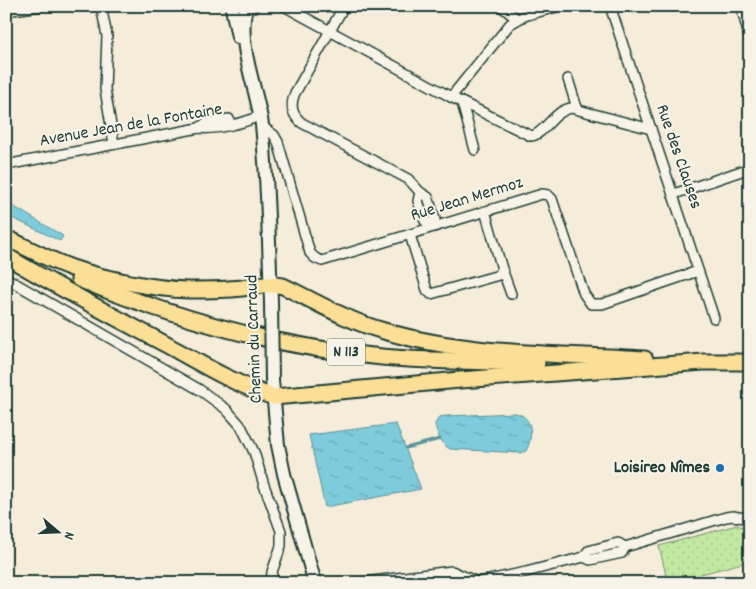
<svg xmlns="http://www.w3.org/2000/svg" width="756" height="589" viewBox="0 0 756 589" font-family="Dekko,sans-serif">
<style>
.park{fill:url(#park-dots);stroke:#71926b}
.water{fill:url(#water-ripples);stroke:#589398}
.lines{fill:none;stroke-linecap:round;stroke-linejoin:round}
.stream{stroke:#589398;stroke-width:3}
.street-casing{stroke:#1f3d34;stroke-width:12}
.secondary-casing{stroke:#1f3d34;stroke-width:16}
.primary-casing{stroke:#1f3d34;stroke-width:19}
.street{stroke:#f7f3e8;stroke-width:9}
.secondary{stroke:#f7f3e8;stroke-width:12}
.primary{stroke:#fbdf96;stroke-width:15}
.secondary-bridge-casing{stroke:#1f3d34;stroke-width:16;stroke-linecap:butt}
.secondary-bridge{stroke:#f7f3e8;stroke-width:12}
.poi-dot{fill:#1f6fb2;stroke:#f7f3e8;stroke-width:2}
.labels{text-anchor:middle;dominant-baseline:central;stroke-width:4;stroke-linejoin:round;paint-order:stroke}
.shield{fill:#f7f3e8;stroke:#60746a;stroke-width:1}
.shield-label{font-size:16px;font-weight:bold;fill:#1f3d34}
.street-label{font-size:18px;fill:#1f3d34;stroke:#f7f3e8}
.poi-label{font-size:18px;font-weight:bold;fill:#1f3d34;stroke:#f7f3e8;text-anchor:end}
</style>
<defs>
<pattern id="park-dots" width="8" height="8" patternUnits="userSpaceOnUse" patternTransform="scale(1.25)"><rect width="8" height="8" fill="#c3e8a2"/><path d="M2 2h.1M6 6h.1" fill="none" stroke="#a7c88c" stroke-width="1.8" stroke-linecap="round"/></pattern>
<pattern id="water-ripples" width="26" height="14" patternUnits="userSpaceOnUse" patternTransform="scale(1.25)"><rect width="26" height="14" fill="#7eccdb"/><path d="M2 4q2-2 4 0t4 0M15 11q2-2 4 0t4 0" fill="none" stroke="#67a7b2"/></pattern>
</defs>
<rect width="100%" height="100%" fill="#f5ecda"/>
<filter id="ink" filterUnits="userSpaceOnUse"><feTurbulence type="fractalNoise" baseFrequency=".02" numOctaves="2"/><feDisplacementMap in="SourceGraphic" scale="10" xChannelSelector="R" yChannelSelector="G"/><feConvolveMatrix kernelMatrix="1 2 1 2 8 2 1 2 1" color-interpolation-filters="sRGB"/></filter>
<g filter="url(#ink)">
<g class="park">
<path d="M 737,525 L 743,527 L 750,532 L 750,561 L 668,583 L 659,546 Z"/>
<path d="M 447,576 L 453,579 L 455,583 L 419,583 L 424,579 Z"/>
</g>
<g class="water">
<path d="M 6,202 L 63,236 L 60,241 L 6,215 Z"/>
<path d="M 515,413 C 534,416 533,438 526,451 L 520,453 L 450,449 C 441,444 437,434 435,424 L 439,417 L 447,416 Z"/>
<path d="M 396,424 L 421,489 L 325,507 L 309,435 Z"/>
</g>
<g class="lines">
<path class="stream" d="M 406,448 L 440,439"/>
<defs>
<g id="street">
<path d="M 101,6 L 107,36 L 105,89 L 114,144"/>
<path d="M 284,6 L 451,97 L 510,24 L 524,16 L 560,6"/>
<path d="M 344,6 L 295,93 C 290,105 291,114 302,123 L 408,179 L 420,192 L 428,197 L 435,219 L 433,227"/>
<path d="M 501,6 L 517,19"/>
<path d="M 610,6 L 714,318"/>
<path d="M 741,6 L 750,40"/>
<path d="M 249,8 L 255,6"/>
<path d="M 6,11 L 41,6"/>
<path d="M 568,79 L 577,108"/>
<path d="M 451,97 L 531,136 C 544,135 553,111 571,108 L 651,129"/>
<path d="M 462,103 L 475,150"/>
<path d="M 262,126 L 274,135 L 278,142 L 310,253 L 315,258 L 322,261 L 542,194 L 548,195 L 552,199 L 584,294 L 591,304 L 602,304 L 698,271"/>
<path d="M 199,128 L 206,123 L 229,119"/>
<path d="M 6,165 L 199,128 C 214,130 247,123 260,115"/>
<path d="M 420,192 L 418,201 L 425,221 L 432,225"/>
<path d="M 674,194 L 750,168"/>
<path d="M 410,235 L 427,290 L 431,294 L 499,275 L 502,269 L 485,211"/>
<path d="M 502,269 L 511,294"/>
<path d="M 6,278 L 200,390 L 226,409 L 241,426 L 254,452 L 264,485 L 281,531 L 281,546 L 272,572 L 271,583"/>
<path d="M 584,557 L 590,560 L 622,553 L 625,547 L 726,517 L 733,516 L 750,519"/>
<path d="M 357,583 L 452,571 L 477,582"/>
<path d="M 475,583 L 526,572 L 584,557 L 588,551 L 618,543 L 625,547"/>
</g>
<g id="secondary">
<path d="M 232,8 L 238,37"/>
<path d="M 245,12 C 238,48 257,89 262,125 C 268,184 269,243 271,302"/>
<path d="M 272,380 L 278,445 L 284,474 L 315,583"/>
</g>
<g id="primary">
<path d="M 6,238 C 28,248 50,260 72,268 C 104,279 155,289 188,290 C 206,290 224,290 242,288 C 256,286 268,283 283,286 C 316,302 348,321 384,331 C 468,356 558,353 645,359"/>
<path d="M 6,256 C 59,288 113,316 167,345 C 201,364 236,385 274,397 L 460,380 L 704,362 L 750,362"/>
<path d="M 79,279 C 176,319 277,347 382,357 C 433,362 486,361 537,363"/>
</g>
</defs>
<use href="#street" class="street-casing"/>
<use href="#secondary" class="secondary-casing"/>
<use href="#primary" class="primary-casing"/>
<use href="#street" class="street"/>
<use href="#secondary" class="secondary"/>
<use href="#primary" class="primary"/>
<defs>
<path id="secondary-bridge" d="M 271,302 L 272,380"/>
</defs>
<use href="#secondary-bridge" class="secondary-bridge-casing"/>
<use href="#secondary-bridge" class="secondary-bridge"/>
</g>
</g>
<circle class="poi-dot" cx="720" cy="468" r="5"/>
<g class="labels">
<rect class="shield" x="327" y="338.5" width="38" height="27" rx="4"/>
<g class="shield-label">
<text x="346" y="352">N 113</text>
</g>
<g class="street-label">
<text transform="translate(131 126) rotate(-10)">Avenue Jean de la Fontaine</text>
<text transform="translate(678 157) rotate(71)">Rue des Clauses</text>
<text transform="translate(467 200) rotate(-17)">Rue Jean Mermoz</text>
<text transform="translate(255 339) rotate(-92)">Chemin du Carraud</text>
</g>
<g class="poi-label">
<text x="710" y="468">Loisireo Nîmes</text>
</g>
</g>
<rect width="756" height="589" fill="none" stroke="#f7f3e8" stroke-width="25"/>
<rect x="12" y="12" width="731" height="564" fill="none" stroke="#1f3d34" stroke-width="2" filter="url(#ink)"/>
<g transform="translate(58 532) rotate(109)" stroke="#f7f3e8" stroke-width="4" paint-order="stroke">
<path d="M0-4L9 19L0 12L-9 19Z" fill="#1f3d34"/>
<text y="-8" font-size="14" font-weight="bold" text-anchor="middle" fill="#1f3d34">N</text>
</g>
</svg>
